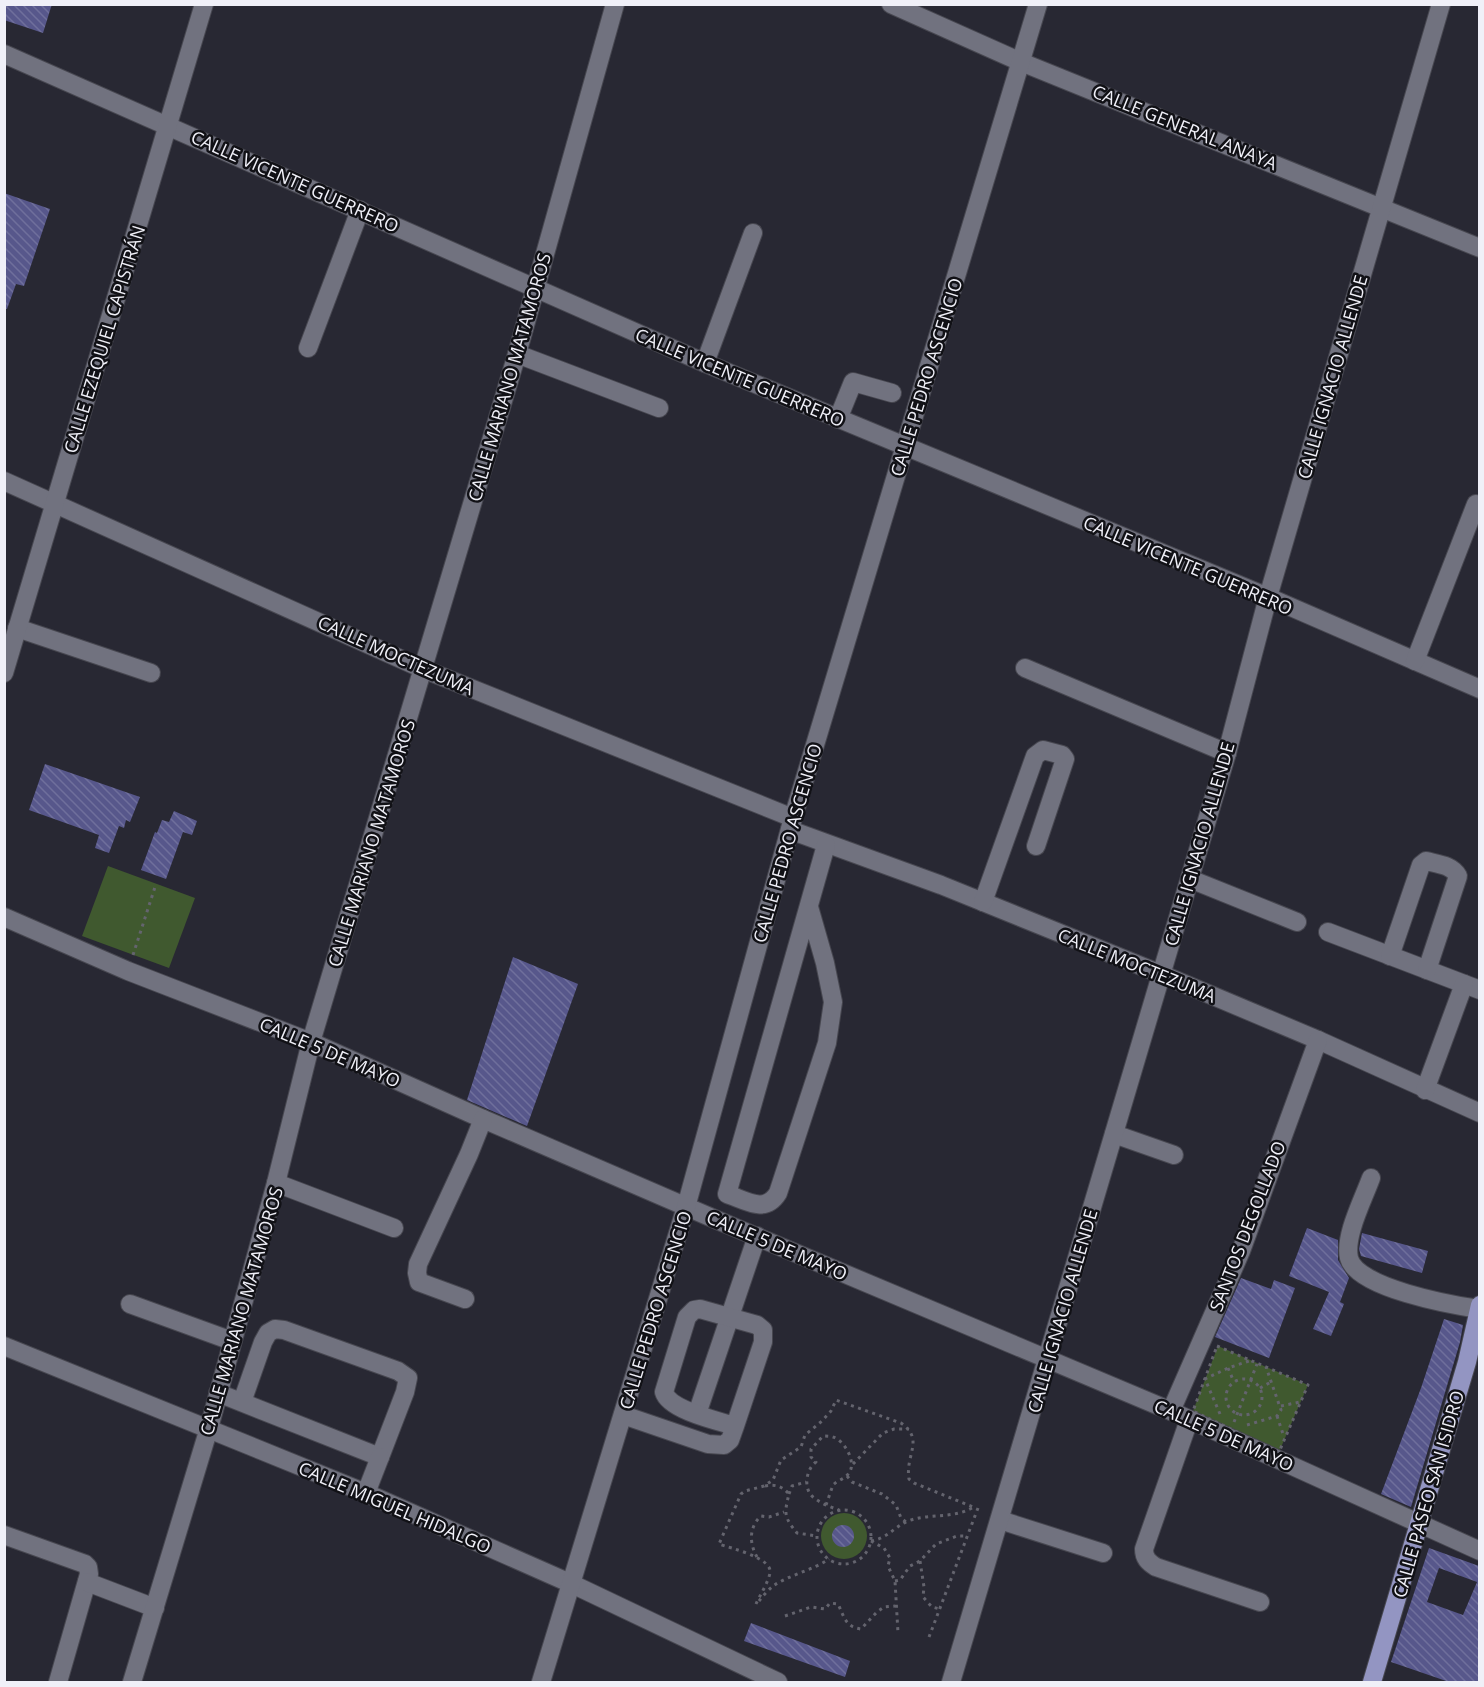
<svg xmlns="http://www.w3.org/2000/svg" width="1484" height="1687" viewBox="0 0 1484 1687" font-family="'Open Sans',sans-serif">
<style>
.green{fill:#40592f}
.building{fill:url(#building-back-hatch);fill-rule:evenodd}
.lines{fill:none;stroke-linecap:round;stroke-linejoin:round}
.minor-casing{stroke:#474750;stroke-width:20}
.major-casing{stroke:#474750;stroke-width:20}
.path{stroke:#64646e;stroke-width:3;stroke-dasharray:3 4.5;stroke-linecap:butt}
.minor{stroke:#71727f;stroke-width:18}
.major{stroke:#9395c2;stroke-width:18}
.labels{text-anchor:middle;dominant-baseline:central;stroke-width:5;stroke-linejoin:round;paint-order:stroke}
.street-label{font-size:18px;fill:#f0f0f8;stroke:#111116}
</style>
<defs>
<pattern id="building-back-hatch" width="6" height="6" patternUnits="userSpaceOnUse" patternTransform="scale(1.5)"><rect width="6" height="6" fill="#57578b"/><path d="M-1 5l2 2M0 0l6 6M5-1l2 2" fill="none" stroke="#6f6f9c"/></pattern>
</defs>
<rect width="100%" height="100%" fill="#282833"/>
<g class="green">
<path d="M 108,866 L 195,898 L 169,968 L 82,936 Z"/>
<path d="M 1218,1346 L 1308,1385 L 1279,1452 L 1193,1411 Z"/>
<circle cx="844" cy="1536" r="23"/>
</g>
<g class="building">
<path d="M 4,4 L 52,4 L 43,33 L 4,20 Z"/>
<path d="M 4,193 L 50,209 L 24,286 L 16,284 L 7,309 L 4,309 Z"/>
<path d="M 45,764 L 140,797 L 130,822 L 126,820 L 124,828 L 119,826 L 109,853 L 95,848 L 99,835 L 29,810 Z"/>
<path d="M 174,811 L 197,821 L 192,835 L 183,832 L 166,879 L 141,870 L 155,832 L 157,833 L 162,820 L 169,822 Z"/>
<path d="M 513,957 L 578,984 L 527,1126 L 467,1100 Z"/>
<path d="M 1307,1228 L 1338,1240 L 1338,1260 L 1349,1278 L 1340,1302 L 1344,1304 L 1331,1336 L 1313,1329 L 1329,1292 L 1289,1276 Z"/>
<path d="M 1362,1233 L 1428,1251 L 1422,1273 L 1361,1256 L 1359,1249 Z"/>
<path d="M 1241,1278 L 1271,1289 L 1274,1280 L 1295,1288 L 1269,1358 L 1215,1337 Z"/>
<path d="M 1444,1319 L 1463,1325 L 1460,1342 L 1411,1507 L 1381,1494 L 1421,1388 Z"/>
<circle cx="843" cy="1536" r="11"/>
<path d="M 1429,1548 L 1479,1566 L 1479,1683 L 1452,1683 L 1391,1662 ZM 1439,1568 L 1477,1582 L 1463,1615 L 1427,1602 Z"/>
<path d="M 751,1623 L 850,1661 L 845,1677 L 744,1641 Z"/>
</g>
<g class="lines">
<defs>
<g id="minor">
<path d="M 891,4 L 1021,62 L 1480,248"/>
<path d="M 4,54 L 705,363 L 1268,597 L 1480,689"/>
<path d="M 308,348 L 360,210"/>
<path d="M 517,354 L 659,408"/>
<path d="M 705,363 L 753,233"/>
<path d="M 838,419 L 853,382 L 892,393"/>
<path d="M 4,481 L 423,669 L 793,818"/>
<path d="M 17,628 L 151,673"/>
<path d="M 1415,661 L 1476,504"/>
<path d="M 1025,668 L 1227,753"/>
<path d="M 4,673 L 204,4"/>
<path d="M 790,830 L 941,885 L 1161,974 L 1318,1040 L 1480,1113"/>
<path d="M 1190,879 L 1297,922"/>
<path d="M 983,902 L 1035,756 L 1043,750 L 1062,755 L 1065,759 L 1036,846"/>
<path d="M 809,907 L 825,963 L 833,1002 L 827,1043 L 778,1193 C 765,1214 747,1201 727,1194 L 826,845"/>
<path d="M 4,917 L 128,971 L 311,1042 L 483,1119 L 717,1220 L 1171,1411 L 1480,1551"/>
<path d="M 1328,932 L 1480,990"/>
<path d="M 1390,956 L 1421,865 L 1426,861 C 1438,864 1452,865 1458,876 L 1427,970"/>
<path d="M 1425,1090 L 1464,984"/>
<path d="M 1114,1134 L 1174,1155"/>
<path d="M 1371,1178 C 1363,1200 1344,1236 1349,1258 C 1356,1288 1452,1305 1479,1309"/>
<path d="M 276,1183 L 394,1228"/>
<path d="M 465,1299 L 419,1282 L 417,1273 L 418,1264 L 469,1154 L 483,1119"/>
<path d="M 130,1304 L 232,1341"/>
<path d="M 4,1346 L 366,1493 L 572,1584 L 778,1682"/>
<path d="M 218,1393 L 380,1457 L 405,1392 L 408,1378 L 398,1371 L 284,1330 L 275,1329 L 268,1333 L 263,1342 L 242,1402"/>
<path d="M 1171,1411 L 1241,1251 L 1318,1040"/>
<path d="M 697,1414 L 757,1236"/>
<path d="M 623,1415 L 708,1444 L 724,1445 L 730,1440 L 735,1426 L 763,1342 L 763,1330 L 757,1325 L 700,1309 L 694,1310 L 687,1317 L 664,1392 C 669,1410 718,1421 735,1426"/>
<path d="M 1189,1420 L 1144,1549 C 1144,1558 1148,1562 1156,1567 L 1260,1602"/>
<path d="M 366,1493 L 380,1457"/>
<path d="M 1000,1520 L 1103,1553"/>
<path d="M 4,1535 L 85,1564 L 88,1567 L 89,1574 L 58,1682"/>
<path d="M 87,1582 L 155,1608"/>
<path d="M 132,1682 L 209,1428 L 276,1183 L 311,1042 L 517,354 L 615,4"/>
<path d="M 541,1682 L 686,1207 L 793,818 L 1038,4"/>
<path d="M 951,1682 L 1227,753 L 1268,597 L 1441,4"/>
</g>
<path id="major" d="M 1372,1682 L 1467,1362 L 1480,1305"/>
</defs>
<use href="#minor" class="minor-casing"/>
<use href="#major" class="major-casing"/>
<g class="path">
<path d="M 133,955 L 156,884"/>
<path d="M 1217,1346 L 1308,1385 L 1279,1452 L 1193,1411 Z"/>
<path d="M 1228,1368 L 1234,1382"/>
<circle cx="1244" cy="1397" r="18"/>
<path d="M 1260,1388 L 1271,1382"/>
<path d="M 1281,1406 L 1300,1402"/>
<path d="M 1220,1414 L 1205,1379 L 1228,1368 L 1249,1361"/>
<path d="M 1277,1416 L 1284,1437"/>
<path d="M 1234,1422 L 1257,1364"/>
<path d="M 1247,1425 L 1277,1416 L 1281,1410 L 1266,1367"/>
<path d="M 853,1464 L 883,1433 L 894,1429 L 909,1429"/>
<path d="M 847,1476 L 852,1482 L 882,1494 L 896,1505 L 901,1518 L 906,1522"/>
<path d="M 765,1486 C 775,1484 782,1486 789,1494 C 784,1514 784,1517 797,1533 L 817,1536"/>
<path d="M 789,1494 L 792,1486 L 806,1482"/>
<path d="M 826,1505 L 833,1485 C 838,1480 845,1479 849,1473 C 857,1462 844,1440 833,1437 C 830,1436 825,1436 823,1436 L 811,1449 L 811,1457 L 816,1462 C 806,1469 803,1489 813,1497 C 820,1503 830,1507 839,1510"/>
<circle cx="844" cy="1537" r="27"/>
<path d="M 871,1541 C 888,1538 894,1527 908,1521 C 929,1513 952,1519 972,1508"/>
<path d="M 871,1541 L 884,1548 L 890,1558 L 888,1566 L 895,1581 L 898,1633"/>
<path d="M 757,1557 C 749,1543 749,1527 761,1516 L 769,1517 L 784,1512"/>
<path d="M 920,1561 L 924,1587 L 923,1597 L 932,1607 L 940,1609"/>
<path d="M 895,1581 L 900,1580 L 910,1566 L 920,1561 L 936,1544 L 957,1536 L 967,1536"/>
<path d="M 759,1601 C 763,1596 768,1590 773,1586 C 789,1575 813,1570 829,1559"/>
<path d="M 756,1604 C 760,1595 768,1583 770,1573 C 773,1558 730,1548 719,1544 L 741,1494 L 745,1491 L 764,1486 L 773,1480 L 781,1460 L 801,1447 L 805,1435 L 822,1421 L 831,1411 L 836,1400 L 901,1423 C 925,1440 905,1454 909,1479 L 914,1483 L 973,1507"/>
<path d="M 785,1616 L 811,1607 L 825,1609 L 830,1603 L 838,1604 C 844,1616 845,1627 861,1629 L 877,1612 L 884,1607 L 895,1606"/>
<path d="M 929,1637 L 978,1508"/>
</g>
<use href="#minor" class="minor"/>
<use href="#major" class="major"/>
</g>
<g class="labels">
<g class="street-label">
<text transform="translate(1185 127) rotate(22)">CALLE GENERAL ANAYA</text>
<text transform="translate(295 181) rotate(24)">CALLE VICENTE GUERRERO</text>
<text transform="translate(104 339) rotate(-73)">CALLE EZEQUIEL CAPISTRÁN</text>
<text transform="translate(509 377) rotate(-74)">CALLE MARIANO MATAMOROS</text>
<text transform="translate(740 377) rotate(23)">CALLE VICENTE GUERRERO</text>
<text transform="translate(926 377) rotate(-73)">CALLE PEDRO ASCENCIO</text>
<text transform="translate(1332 377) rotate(-74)">CALLE IGNACIO ALLENDE</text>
<text transform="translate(1188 565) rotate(23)">CALLE VICENTE GUERRERO</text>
<text transform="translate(396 655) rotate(24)">CALLE MOCTEZUMA</text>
<text transform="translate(371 843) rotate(-73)">CALLE MARIANO MATAMOROS</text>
<text transform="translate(787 843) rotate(-74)">CALLE PEDRO ASCENCIO</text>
<text transform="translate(1199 844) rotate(-74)">CALLE IGNACIO ALLENDE</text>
<text transform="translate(1137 965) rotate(22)">CALLE MOCTEZUMA</text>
<text transform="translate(330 1052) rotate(23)">CALLE 5 DE MAYO</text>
<text transform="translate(1247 1226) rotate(-69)">SANTOS DEGOLLADO</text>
<text transform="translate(777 1245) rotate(23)">CALLE 5 DE MAYO</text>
<text transform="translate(655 1310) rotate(-73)">CALLE PEDRO ASCENCIO</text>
<text transform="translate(241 1311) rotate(-74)">CALLE MARIANO MATAMOROS</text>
<text transform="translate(1062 1311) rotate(-74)">CALLE IGNACIO ALLENDE</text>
<text transform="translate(1224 1435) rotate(24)">CALLE 5 DE MAYO</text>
<text transform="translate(1428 1494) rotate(-74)">CALLE PASEO SAN ISIDRO</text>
<text transform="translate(395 1507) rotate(23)">CALLE MIGUEL HIDALGO</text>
</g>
</g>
<rect width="1484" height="1687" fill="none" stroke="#f0f0f8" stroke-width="12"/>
</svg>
